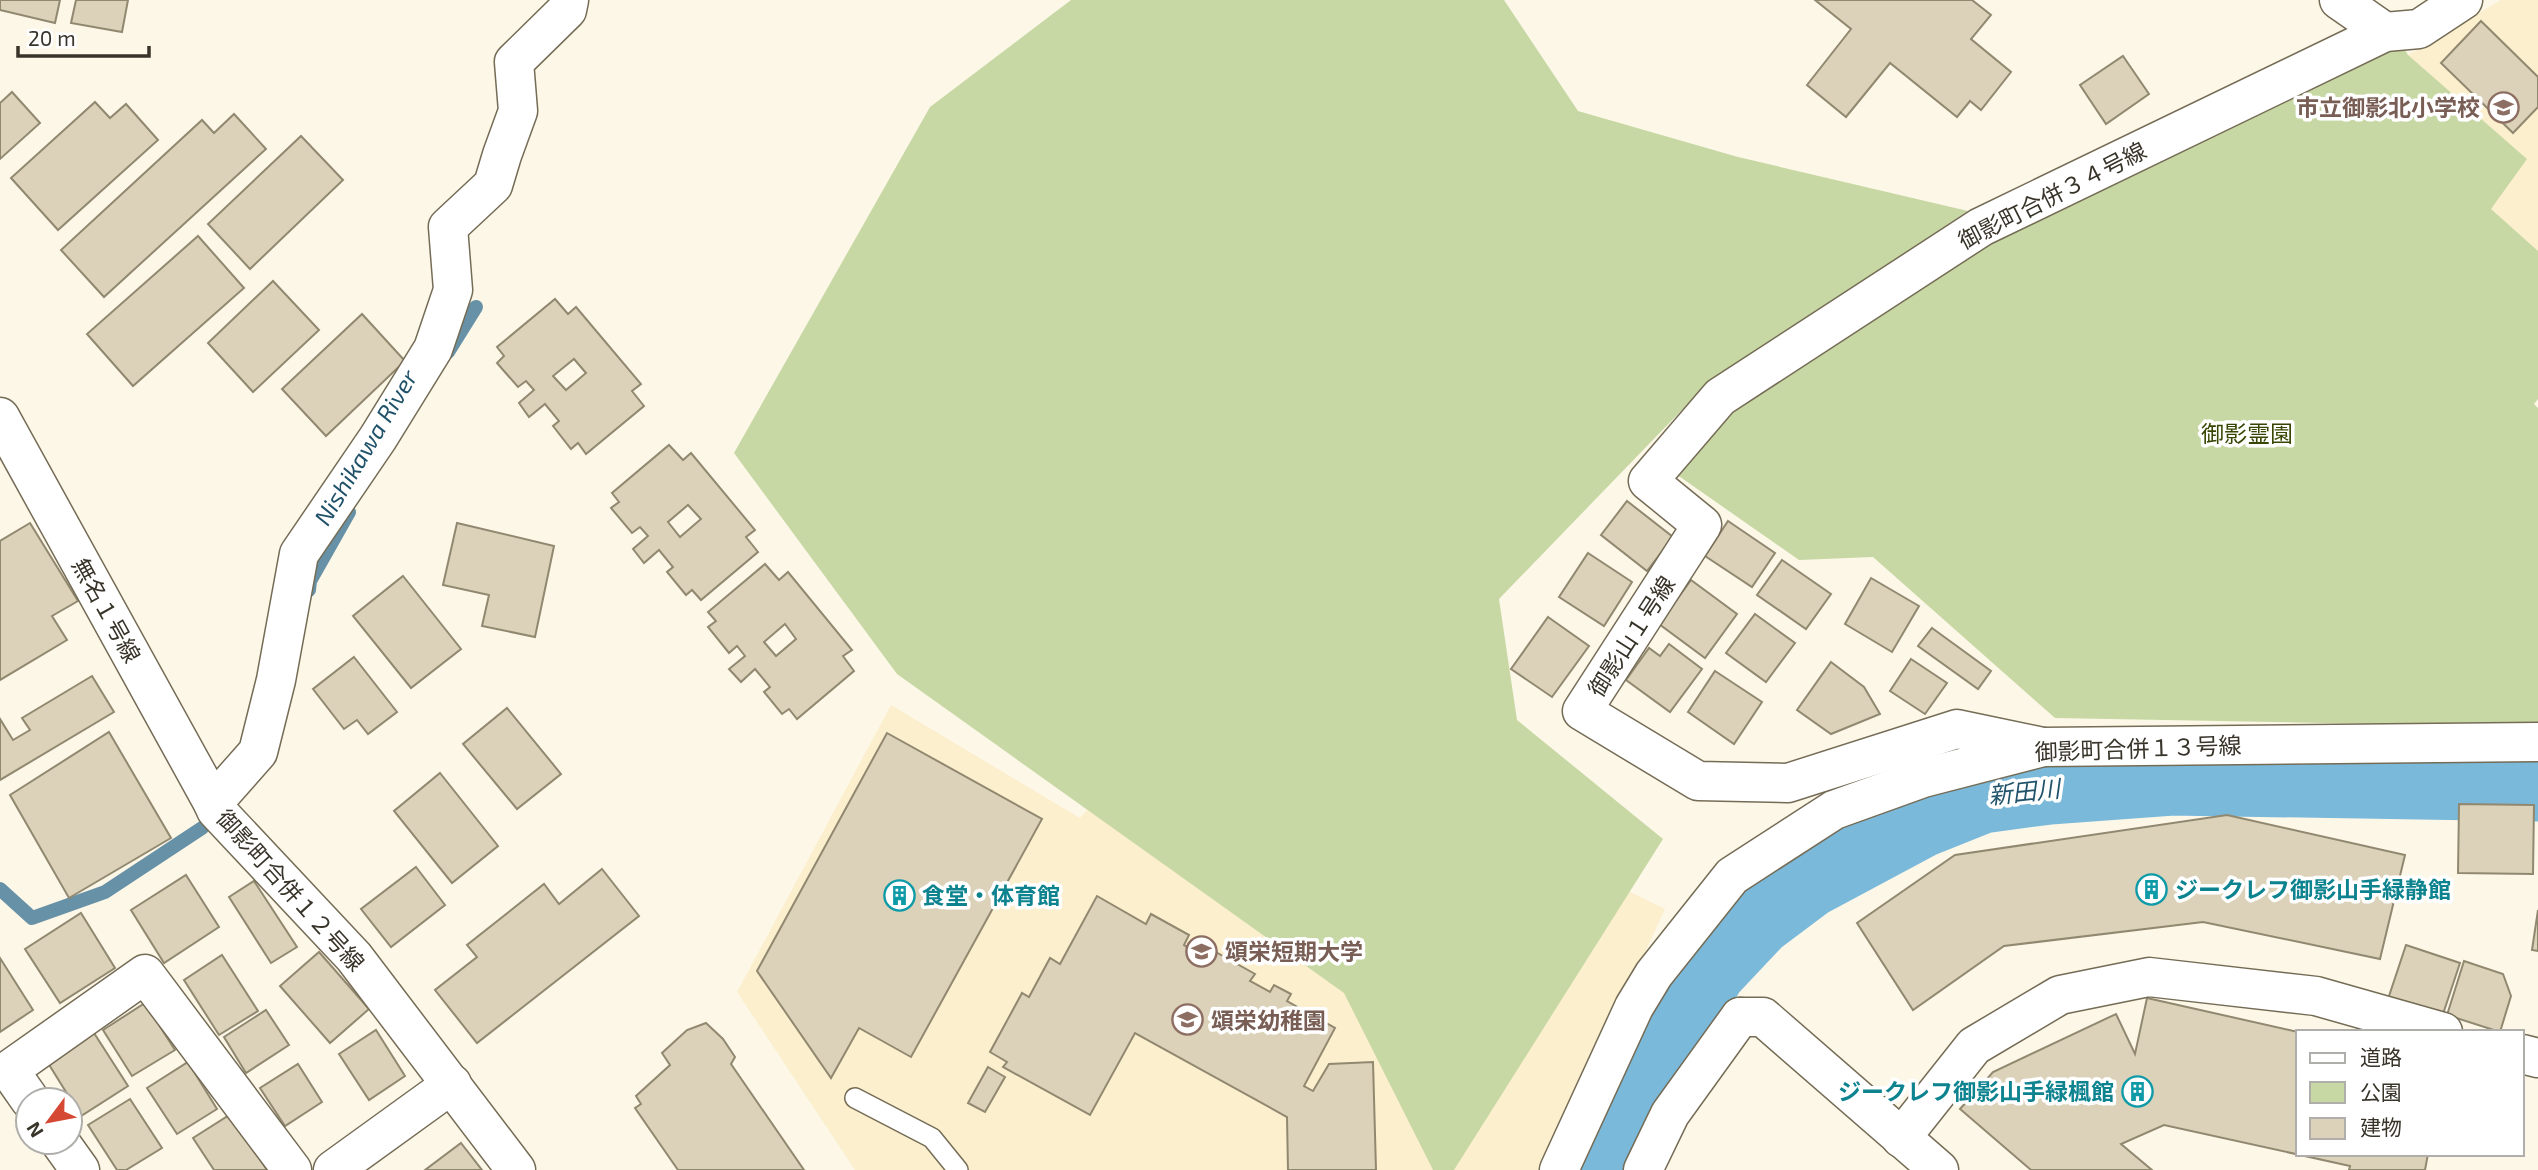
<svg xmlns="http://www.w3.org/2000/svg" width="2538" height="1170" viewBox="0 0 2538 1170" font-family="'Exo 2','Noto Sans JP',sans-serif">
<style>
.built{fill:#fcefce}
.green{fill:#c7d8a4}
.lines{fill:none;stroke-linecap:round;stroke-linejoin:round}
.stream{stroke:#6791a6;stroke-width:14}
.river{stroke:#7bb9db;stroke-width:79}
.building{fill:#dcd2b9;stroke:#918870;stroke-width:2;fill-rule:evenodd}
.lane-casing{stroke:#756c56;stroke-width:22}
.street-casing{stroke:#756c56;stroke-width:41}
.secondary-casing{stroke:#756c56;stroke-width:41}
.lane{stroke:#fff;stroke-width:19}
.street{stroke:#fff;stroke-width:38}
.secondary{stroke:#fff;stroke-width:38}
.labels{text-anchor:middle;dominant-baseline:central;stroke-width:7;stroke-linejoin:round;paint-order:stroke}
.education-label{font-size:23px;font-weight:bold;fill:#785e54;stroke:#fff;text-anchor:start}
.street-label{font-size:23px;fill:#38342a;stroke:#fff}
.park-label{font-size:23px;fill:#374602;stroke:#fff}
.culture-label{font-size:23px;font-weight:bold;fill:#0d838f;stroke:#fff;text-anchor:start}
.water-label{font-size:24px;font-style:italic;fill:#20526a;stroke:#fff}
</style>
<rect width="100%" height="100%" fill="#fdf7e8"/>
<g class="built">
<path d="M 2501,0 L 2538,0 L 2538,251 L 2490,209 L 2408,55 Z"/>
<path d="M 891,705 L 1080,818 L 1110,783 L 1527,841 L 1665,909 L 1545,1170 L 855,1170 L 737,992 Z"/>
</g>
<g class="green">
<path d="M 1071,0 L 1504,0 L 1578,111 L 1738,157 L 1968,211 L 1707,384 L 1499,599 L 1517,720 L 1663,839 L 1454,1170 L 1433,1170 L 1344,993 L 897,674 L 734,453 L 930,107 Z"/>
<path d="M 2397,37 L 2408,55 L 2527,159 L 2491,209 L 2538,251 L 2538,399 L 2534,404 L 2538,408 L 2538,727 L 2055,718 L 1873,557 L 1799,560 L 1673,472 L 1742,404 L 1990,241 Z"/>
</g>
<g class="lines">
<g class="stream">
<path d="M 448,352 L 476,307"/>
<path d="M 309,590 L 310,581 L 349,512"/>
<path d="M 0,889 L 32,918 L 105,892 L 202,828"/>
</g>
<path class="river" d="M 1604,1170 L 1638,1089 L 1707,969 L 1755,918 L 1807,879 L 1921,818 L 1981,794 L 2049,785 L 2172,776 L 2538,782"/>
</g>
<g class="building">
<path d="M 0,0 L 60,0 L 55,23 L 0,10 Z"/>
<path d="M 76,0 L 128,0 L 122,32 L 71,23 Z"/>
<path d="M 1815,0 L 1972,0 L 1991,15 L 1971,39 L 2011,72 L 1981,110 L 1970,101 L 1957,117 L 1890,63 L 1846,117 L 1807,85 L 1851,29 Z"/>
<path d="M 2481,21 L 2538,77 L 2538,107 L 2513,133 L 2441,63 Z"/>
<path d="M 2123,56 L 2149,94 L 2106,124 L 2080,85 Z"/>
<path d="M 12,92 L 40,123 L 0,159 L 0,103 Z"/>
<path d="M 95,102 L 110,118 L 126,104 L 158,140 L 58,230 L 11,178 Z"/>
<path d="M 234,114 L 266,149 L 104,297 L 61,250 L 202,120 L 214,133 Z"/>
<path d="M 301,136 L 343,180 L 250,269 L 208,224 Z"/>
<path d="M 198,236 L 244,288 L 133,386 L 87,334 Z"/>
<path d="M 273,281 L 319,330 L 253,392 L 208,343 Z"/>
<path d="M 555,299 L 568,314 L 576,307 L 641,384 L 632,391 L 644,406 L 586,454 L 578,443 L 571,449 L 553,426 L 559,421 L 545,404 L 529,417 L 519,403 L 534,390 L 526,381 L 518,387 L 497,363 L 504,356 L 497,347 ZM 574,359 L 586,373 L 566,390 L 553,376 Z"/>
<path d="M 362,314 L 405,361 L 326,436 L 282,389 Z"/>
<path d="M 669,445 L 683,460 L 691,453 L 755,530 L 746,537 L 758,552 L 701,600 L 692,590 L 686,595 L 667,572 L 673,567 L 659,550 L 644,563 L 633,549 L 648,536 L 640,527 L 632,533 L 611,508 L 619,502 L 612,493 ZM 688,505 L 701,519 L 680,537 L 668,522 Z"/>
<path d="M 1627,501 L 1673,537 L 1647,571 L 1601,535 Z"/>
<path d="M 1728,521 L 1775,553 L 1752,587 L 1705,556 Z"/>
<path d="M 30,523 L 78,601 L 52,616 L 67,640 L 0,680 L 0,541 Z"/>
<path d="M 457,523 L 554,546 L 535,637 L 482,626 L 489,595 L 443,585 Z"/>
<path d="M 1588,553 L 1632,582 L 1604,626 L 1559,597 Z"/>
<path d="M 1782,560 L 1831,594 L 1806,629 L 1757,595 Z"/>
<path d="M 765,564 L 779,580 L 788,572 L 852,650 L 843,656 L 854,671 L 797,719 L 789,709 L 782,714 L 764,692 L 770,687 L 755,669 L 741,682 L 729,669 L 745,656 L 737,646 L 729,653 L 708,627 L 716,621 L 708,612 ZM 785,624 L 796,639 L 776,656 L 764,642 Z"/>
<path d="M 403,576 L 461,649 L 411,688 L 353,616 Z"/>
<path d="M 1871,578 L 1919,606 L 1892,652 L 1845,624 Z"/>
<path d="M 1691,580 L 1737,614 L 1705,658 L 1659,624 Z"/>
<path d="M 1755,614 L 1795,643 L 1766,682 L 1726,653 Z"/>
<path d="M 1548,617 L 1589,646 L 1552,697 L 1511,669 Z"/>
<path d="M 1932,628 L 1991,671 L 1978,689 L 1918,646 Z"/>
<path d="M 1669,644 L 1702,669 L 1670,712 L 1626,680 L 1649,648 L 1660,656 Z"/>
<path d="M 354,657 L 397,712 L 368,734 L 357,720 L 344,729 L 313,689 Z"/>
<path d="M 1911,659 L 1947,683 L 1925,714 L 1890,691 Z"/>
<path d="M 1831,662 L 1864,687 L 1880,714 L 1831,734 L 1797,710 Z"/>
<path d="M 1715,671 L 1762,702 L 1734,744 L 1688,712 Z"/>
<path d="M 92,676 L 114,712 L 0,780 L 0,719 L 13,740 L 30,730 L 22,718 Z"/>
<path d="M 507,708 L 561,774 L 517,809 L 463,744 Z"/>
<path d="M 109,732 L 171,838 L 69,898 L 10,795 Z"/>
<path d="M 887,733 L 1042,819 L 911,1057 L 859,1028 L 831,1078 L 757,971 Z"/>
<path d="M 440,773 L 498,846 L 452,883 L 394,811 Z"/>
<path d="M 2459,804 L 2534,805 L 2533,874 L 2458,873 Z"/>
<path d="M 2227,815 L 2405,855 L 2380,959 L 2203,922 L 2004,946 L 1913,1010 L 1857,923 L 1955,855 Z"/>
<path d="M 416,867 L 445,905 L 391,947 L 361,909 Z"/>
<path d="M 602,869 L 639,916 L 477,1043 L 435,990 L 477,957 L 467,945 L 544,884 L 559,904 Z"/>
<path d="M 186,875 L 219,927 L 164,963 L 131,910 Z"/>
<path d="M 254,881 L 297,947 L 271,963 L 229,897 Z"/>
<path d="M 1097,896 L 1146,924 L 1151,914 L 1189,935 L 1184,945 L 1208,959 L 1212,950 L 1255,974 L 1250,981 L 1270,992 L 1274,985 L 1291,994 L 1287,1001 L 1335,1028 L 1304,1086 L 1313,1091 L 1329,1064 L 1373,1062 L 1376,1170 L 1288,1170 L 1287,1117 L 1135,1033 L 1090,1115 L 1003,1067 L 1007,1062 L 990,1052 L 1022,993 L 1029,997 L 1050,958 L 1060,964 Z"/>
<path d="M 2538,910 L 2538,951 L 2532,950 Z"/>
<path d="M 81,913 L 115,968 L 60,1003 L 25,949 Z"/>
<path d="M 2406,945 L 2460,963 L 2442,1017 L 2388,999 Z"/>
<path d="M 319,952 L 369,1009 L 330,1043 L 280,986 Z"/>
<path d="M 222,955 L 258,1011 L 219,1035 L 184,980 Z"/>
<path d="M 0,958 L 33,1010 L 0,1032 Z"/>
<path d="M 2464,961 L 2503,974 L 2511,996 L 2500,1032 L 2447,1015 Z"/>
<path d="M 2147,998 L 2298,1032 L 2298,1154 L 2428,1154 L 2425,1170 L 2349,1170 L 2350,1166 L 2164,1125 L 2121,1144 L 2152,1170 L 2031,1170 L 1960,1109 L 1993,1072 L 2116,1014 L 2135,1054 Z"/>
<path d="M 145,1003 L 175,1050 L 132,1076 L 103,1030 Z"/>
<path d="M 266,1010 L 289,1045 L 246,1073 L 224,1037 Z"/>
<path d="M 706,1023 L 723,1039 L 735,1057 L 731,1064 L 804,1170 L 678,1170 L 635,1108 L 641,1104 L 636,1096 L 670,1065 L 662,1053 L 687,1030 Z"/>
<path d="M 376,1030 L 405,1076 L 369,1100 L 339,1054 Z"/>
<path d="M 94,1033 L 128,1086 L 81,1116 L 48,1063 Z"/>
<path d="M 188,1062 L 217,1109 L 177,1134 L 147,1088 Z"/>
<path d="M 298,1064 L 322,1102 L 285,1126 L 260,1088 Z"/>
<path d="M 988,1067 L 1005,1077 L 985,1112 L 968,1103 Z"/>
<path d="M 130,1099 L 162,1148 L 126,1170 L 117,1170 L 88,1125 Z"/>
<path d="M 231,1114 L 267,1170 L 214,1170 L 193,1138 Z"/>
<path d="M 461,1143 L 482,1170 L 425,1170 Z"/>
</g>
<g class="lines">
<defs>
<path id="lane" d="M 855,1098 L 932,1138 L 958,1170"/>
<g id="street">
<path d="M 2339,0 L 2385,32"/>
<path d="M 0,417 L 213,803"/>
<path d="M 2043,747 L 1957,729 L 1788,783 L 1698,781 L 1582,711 L 1702,525 L 1648,481 L 1720,397 L 1981,227 L 2385,32 L 2419,29 L 2463,0"/>
<path d="M 2522,1054 L 2538,1058"/>
<path d="M 30,1100 L 9,1070 L 145,974 L 292,1170"/>
<path d="M 1901,1138 L 1974,1046 L 2060,995 L 2149,977 L 2316,996 L 2443,1032"/>
<path d="M 60,1142 L 80,1170"/>
<path d="M 333,1170 L 452,1084"/>
<path d="M 516,1170 L 354,957 L 216,810 L 213,803 L 258,752 L 276,680 L 299,554 L 378,438 L 433,349 L 453,290 L 448,227 L 493,185 L 502,155 L 518,111 L 514,62 L 567,10 L 569,0"/>
<path d="M 1559,1170 L 1634,1007 L 1654,974 L 1732,876 L 1834,810 L 1923,778 L 2043,747 L 2538,742"/>
<path d="M 1643,1170 L 1670,1114 L 1740,1017"/>
</g>
<path id="secondary" d="M 1740,1017 L 1763,1017 L 1939,1170"/>
</defs>
<use href="#lane" class="lane-casing"/>
<use href="#street" class="street-casing"/>
<use href="#secondary" class="secondary-casing"/>
<use href="#lane" class="lane"/>
<use href="#street" class="street"/>
<use href="#secondary" class="secondary"/>
</g>
<defs>
<symbol id="school-ring" viewBox="-11 -11 22 22"><circle r="9.5" fill="#fff" stroke="#8d6e63" stroke-width="1.5"/><path d="M0-5L7-2L0 1L-7-2ZM-4 1L0 2.5L4 1V4Q0 6-4 4Z" fill="#8d6e63"/></symbol>
<symbol id="building-ring" viewBox="-11 -11 22 22"><circle r="9.5" fill="#fff" stroke="#0f9aa8" stroke-width="1.5"/><path d="M-4-6H4V6H1V3H-1V6H-4ZM-2.5-4.3h1.7v1.8h-1.7ZM.8-4.3h1.7v1.8H.8ZM-2.5-1h1.7V.8h-1.7ZM.8-1h1.7V.8H.8Z" fill="#0f9aa8"/></symbol>
<symbol id="university-ring" viewBox="-11 -11 22 22"><circle r="9.5" fill="#fff" stroke="#8d6e63" stroke-width="1.5"/><path d="M0-5L7-2L0 1L-7-2ZM-4 1L0 2.5L4 1V4Q0 6-4 4Z" fill="#8d6e63"/></symbol>
</defs>
<g fill-rule="evenodd">
<use href="#school-ring" x="2486" y="90" width="35" height="35"/>
<use href="#building-ring" x="2134" y="872" width="35" height="35"/>
<use href="#building-ring" x="882" y="878" width="35" height="35"/>
<use href="#university-ring" x="1184" y="934" width="35" height="35"/>
<use href="#school-ring" x="1170" y="1002" width="35" height="35"/>
<use href="#building-ring" x="2120" y="1074" width="35" height="35"/>
</g>
<g class="labels">
<g class="education-label">
<text x="2480" y="107" text-anchor="end">市立御影北小学校</text>
<text x="1225" y="951">頌栄短期大学</text>
<text x="1211" y="1020">頌栄幼稚園</text>
</g>
<g class="street-label">
<text transform="translate(2052 195) rotate(-27)">御影町合併３４号線</text>
<text transform="translate(107 610) rotate(61)">無名１号線</text>
<text transform="translate(1631 636) rotate(-57)">御影山１号線</text>
<text transform="translate(2138 748) rotate(-2)">御影町合併１３号線</text>
<text transform="translate(291 890) rotate(48)">御影町合併１２号線</text>
</g>
<g class="park-label">
<text x="2247" y="433">御影霊園</text>
</g>
<g class="culture-label">
<text x="2175" y="889">ジークレフ御影山手緑静館</text>
<text x="922" y="895">食堂・体育館</text>
<text x="2114" y="1091" text-anchor="end">ジークレフ御影山手緑楓館</text>
</g>
<g class="water-label">
<text transform="translate(365 447) rotate(-59)">Nishikawa River</text>
<text transform="translate(2024 791) rotate(-6)">新田川</text>
</g>
</g>
<rect x="2296" y="1030" width="228" height="126" fill="#ffffff" stroke="#afaeaa" stroke-width="2"/>
<rect x="2310" y="1053" width="35" height="10" fill="#ffffff" stroke="#afaeaa" stroke-width="2"/>
<text x="2360" y="1065" font-size="21" fill="#38342a">道路</text>
<rect x="2310" y="1082" width="35" height="21" fill="#c7d8a4" stroke="#afaeaa" stroke-width="2"/>
<text x="2360" y="1100" font-size="21" fill="#38342a">公園</text>
<rect x="2310" y="1118" width="35" height="21" fill="#dcd2b9" stroke="#afaeaa" stroke-width="2"/>
<text x="2360" y="1135" font-size="21" fill="#38342a">建物</text>
<g transform="translate(49 1121) rotate(238)"><circle r="33" fill="#ffffff" stroke="#afaeaa" stroke-width="2"/>
<path d="M0-5L12 26L0 18L-12 26Z" fill="#d54934"/>
<text y="-10" font-size="19" font-weight="bold" text-anchor="middle" fill="#38342a">N</text>
</g>
<path d="M18 46v10h131v-10" fill="none" stroke="#38342a" stroke-width="3.5"/>
<text x="28" y="46" font-size="21" fill="#38342a" stroke="#ffffff" stroke-width="5" paint-order="stroke">20 m</text>
</svg>
